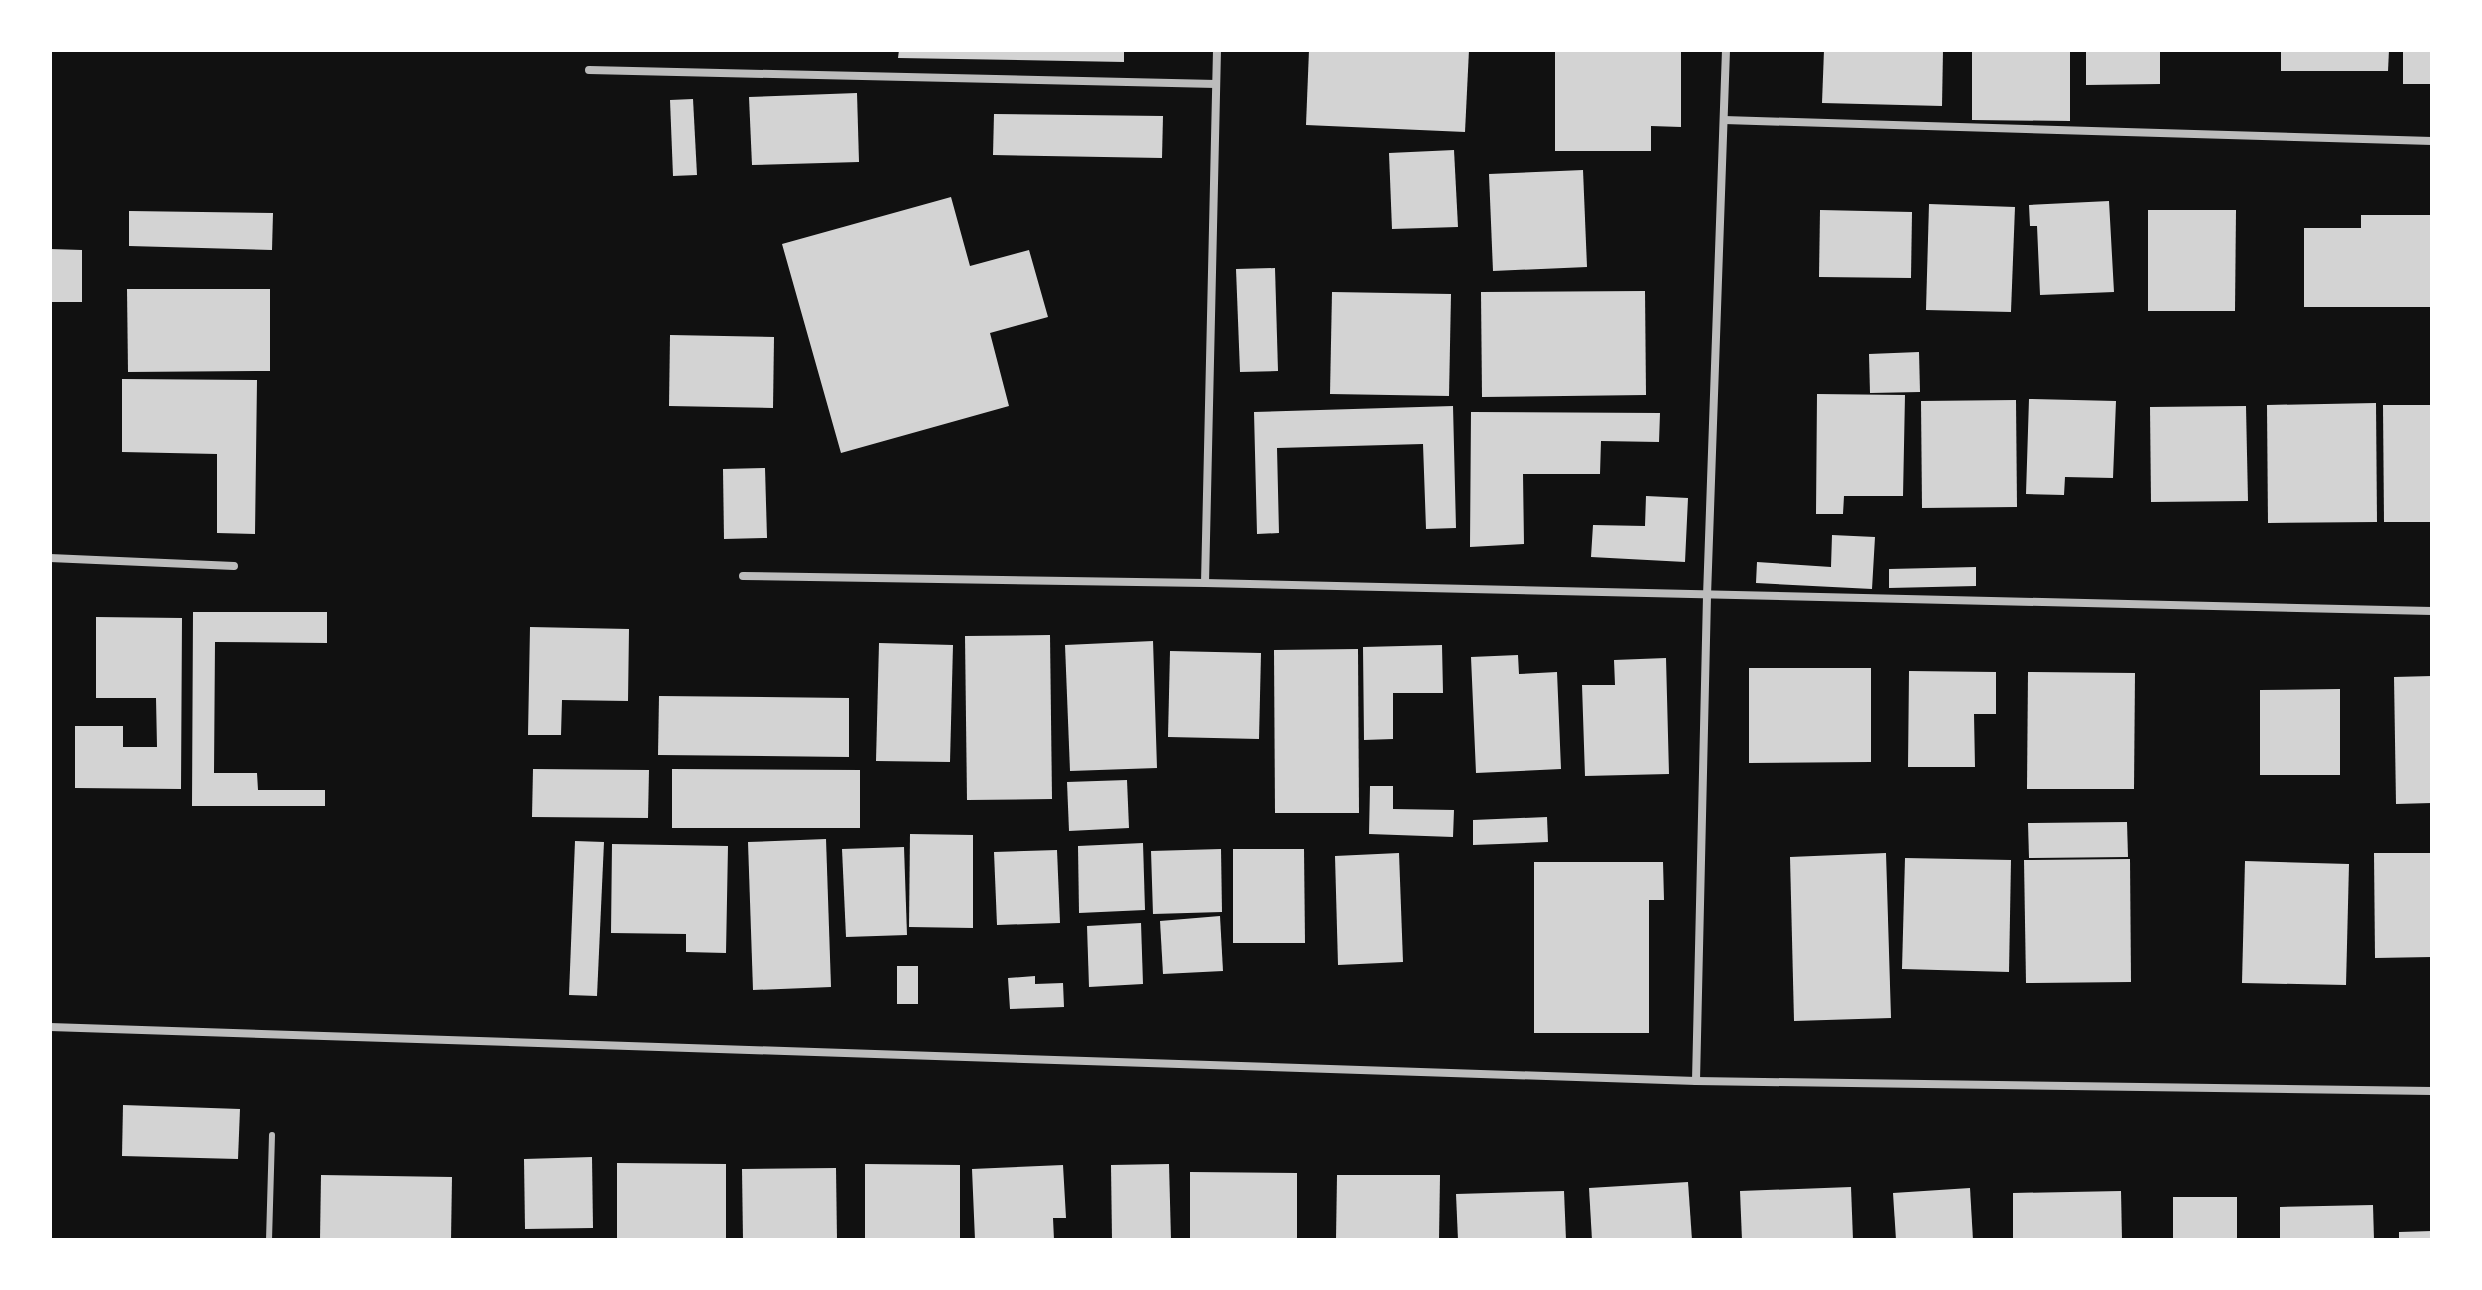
<svg xmlns="http://www.w3.org/2000/svg" width="2482" height="1290" viewBox="0 0 2482 1290" font-family="'Zilla Slab',serif">
<style>
.building{fill:#d3d3d3}
.lines{fill:none;stroke-linecap:round;stroke-linejoin:round}
.service{stroke:#bcbcbc;stroke-width:6}
.minor{stroke:#bcbcbc;stroke-width:8}
</style>
<rect width="100%" height="100%" fill="#111"/>
<g class="building">
<path d="M 899,50 L 1124,50 L 1124,62 L 898,58 Z"/>
<path d="M 1309,50 L 1469,50 L 1465,132 L 1306,125 Z"/>
<path d="M 1555,50 L 1681,50 L 1681,127 L 1651,126 L 1651,151 L 1555,151 Z"/>
<path d="M 1824,50 L 1943,50 L 1942,106 L 1822,103 Z"/>
<path d="M 1972,50 L 2070,50 L 2070,121 L 1972,120 Z"/>
<path d="M 2086,50 L 2160,50 L 2160,84 L 2086,85 Z"/>
<path d="M 2281,50 L 2389,50 L 2388,71 L 2281,71 Z"/>
<rect x="2403" y="50" width="29" height="34"/>
<path d="M 857,93 L 859,162 L 752,165 L 749,97 Z"/>
<path d="M 693,99 L 697,175 L 673,176 L 670,100 Z"/>
<path d="M 994,114 L 1163,116 L 1162,158 L 993,155 Z"/>
<path d="M 1454,150 L 1458,227 L 1392,229 L 1389,153 Z"/>
<path d="M 1583,170 L 1587,267 L 1493,271 L 1489,174 Z"/>
<path d="M 951,197 L 970,266 L 1029,250 L 1048,317 L 990,333 L 1009,406 L 841,453 L 782,244 Z"/>
<path d="M 2109,201 L 2114,292 L 2040,295 L 2037,226 L 2030,226 L 2029,205 Z"/>
<path d="M 1929,204 L 2015,207 L 2011,312 L 1926,310 Z"/>
<path d="M 1820,210 L 1912,212 L 1911,278 L 1819,277 Z"/>
<path d="M 2148,210 L 2236,210 L 2235,311 L 2148,311 Z"/>
<path d="M 129,211 L 273,213 L 272,250 L 129,246 Z"/>
<path d="M 2361,215 L 2432,215 L 2432,307 L 2304,307 L 2304,228 L 2361,228 Z"/>
<path d="M 50,249 L 82,250 L 82,302 L 50,302 Z"/>
<path d="M 1275,268 L 1278,371 L 1240,372 L 1236,269 Z"/>
<path d="M 127,289 L 270,289 L 270,371 L 128,372 Z"/>
<path d="M 1645,291 L 1646,395 L 1482,397 L 1481,292 Z"/>
<path d="M 1332,292 L 1451,294 L 1449,396 L 1330,394 Z"/>
<path d="M 670,335 L 774,337 L 773,408 L 669,406 Z"/>
<path d="M 1919,352 L 1920,392 L 1870,393 L 1869,354 Z"/>
<path d="M 122,379 L 257,380 L 255,534 L 217,533 L 217,454 L 122,452 Z"/>
<path d="M 1817,394 L 1905,395 L 1903,496 L 1844,496 L 1843,514 L 1816,514 Z"/>
<path d="M 2029,399 L 2116,401 L 2113,478 L 2065,477 L 2064,495 L 2026,494 Z"/>
<path d="M 2016,400 L 2017,507 L 1922,508 L 1921,401 Z"/>
<path d="M 2376,403 L 2377,522 L 2268,523 L 2267,405 Z"/>
<path d="M 2383,405 L 2432,405 L 2432,522 L 2384,522 Z"/>
<path d="M 1453,406 L 1456,528 L 1426,529 L 1423,444 L 1277,448 L 1279,533 L 1257,534 L 1254,412 Z"/>
<path d="M 2246,406 L 2248,501 L 2151,502 L 2150,407 Z"/>
<path d="M 1471,412 L 1660,413 L 1659,442 L 1601,441 L 1600,474 L 1523,474 L 1524,544 L 1470,547 Z"/>
<path d="M 765,468 L 767,538 L 724,539 L 723,469 Z"/>
<path d="M 1646,496 L 1688,498 L 1685,562 L 1591,557 L 1593,525 L 1645,526 Z"/>
<path d="M 1832,535 L 1875,537 L 1872,589 L 1756,583 L 1757,562 L 1831,567 Z"/>
<path d="M 1976,567 L 1976,586 L 1889,588 L 1889,569 Z"/>
<path d="M 193,612 L 327,612 L 327,643 L 215,642 L 214,773 L 257,773 L 258,790 L 325,790 L 325,806 L 192,806 Z"/>
<path d="M 96,617 L 182,618 L 181,789 L 75,788 L 75,726 L 123,726 L 123,747 L 157,747 L 156,698 L 96,698 Z"/>
<path d="M 530,627 L 629,629 L 628,701 L 562,700 L 561,735 L 528,735 Z"/>
<path d="M 1050,635 L 1052,799 L 967,800 L 965,636 Z"/>
<path d="M 1153,641 L 1157,768 L 1070,771 L 1065,645 Z"/>
<path d="M 879,643 L 953,645 L 950,762 L 876,761 Z"/>
<path d="M 1442,645 L 1443,693 L 1393,693 L 1393,739 L 1364,740 L 1363,647 Z"/>
<path d="M 1358,649 L 1359,813 L 1275,813 L 1274,650 Z"/>
<path d="M 1170,651 L 1261,653 L 1259,739 L 1168,737 Z"/>
<path d="M 1518,655 L 1519,674 L 1557,672 L 1561,769 L 1476,773 L 1471,657 Z"/>
<path d="M 1666,658 L 1669,774 L 1585,776 L 1582,685 L 1615,685 L 1614,660 Z"/>
<path d="M 1749,668 L 1871,668 L 1871,762 L 1749,763 Z"/>
<path d="M 1909,671 L 1996,672 L 1996,714 L 1974,714 L 1975,767 L 1908,767 Z"/>
<path d="M 2028,672 L 2135,673 L 2134,789 L 2027,789 Z"/>
<path d="M 2432,676 L 2432,803 L 2396,804 L 2394,677 Z"/>
<path d="M 2340,689 L 2340,775 L 2260,775 L 2260,690 Z"/>
<path d="M 659,696 L 849,698 L 849,757 L 658,755 Z"/>
<path d="M 533,769 L 649,770 L 648,818 L 532,817 Z"/>
<path d="M 672,769 L 860,770 L 860,828 L 672,828 Z"/>
<path d="M 1127,780 L 1129,828 L 1069,831 L 1067,782 Z"/>
<path d="M 1370,786 L 1393,786 L 1393,809 L 1454,810 L 1453,837 L 1369,834 Z"/>
<path d="M 1547,817 L 1548,842 L 1473,845 L 1473,820 Z"/>
<path d="M 2127,822 L 2128,857 L 2029,858 L 2028,823 Z"/>
<path d="M 910,834 L 973,835 L 973,928 L 909,927 Z"/>
<path d="M 826,839 L 831,987 L 753,990 L 748,842 Z"/>
<path d="M 575,841 L 604,842 L 597,996 L 569,995 Z"/>
<path d="M 1143,843 L 1145,910 L 1079,913 L 1078,846 Z"/>
<path d="M 612,844 L 728,846 L 726,953 L 686,952 L 686,934 L 611,933 Z"/>
<path d="M 904,847 L 907,935 L 846,937 L 842,849 Z"/>
<path d="M 1221,849 L 1222,912 L 1153,914 L 1151,851 Z"/>
<path d="M 1233,849 L 1304,849 L 1305,943 L 1233,943 Z"/>
<path d="M 1057,850 L 1060,923 L 997,925 L 994,852 Z"/>
<path d="M 1399,853 L 1403,962 L 1338,965 L 1335,856 Z"/>
<path d="M 1886,853 L 1891,1018 L 1794,1021 L 1790,857 Z"/>
<path d="M 2374,853 L 2432,853 L 2432,957 L 2375,958 Z"/>
<path d="M 1905,858 L 2011,860 L 2009,972 L 1902,969 Z"/>
<path d="M 2130,859 L 2131,982 L 2026,983 L 2024,860 Z"/>
<path d="M 2245,861 L 2349,864 L 2346,985 L 2242,983 Z"/>
<path d="M 1534,862 L 1663,862 L 1664,900 L 1649,900 L 1649,1033 L 1534,1033 Z"/>
<path d="M 1220,916 L 1223,971 L 1163,974 L 1160,921 Z"/>
<path d="M 1141,923 L 1143,984 L 1089,987 L 1087,926 Z"/>
<rect x="897" y="966" width="21" height="38"/>
<path d="M 1035,976 L 1035,984 L 1063,983 L 1064,1007 L 1010,1009 L 1008,978 Z"/>
<path d="M 123,1105 L 240,1109 L 238,1159 L 122,1156 Z"/>
<path d="M 592,1157 L 593,1228 L 525,1229 L 524,1159 Z"/>
<path d="M 617,1163 L 726,1164 L 726,1240 L 617,1240 Z"/>
<path d="M 865,1164 L 960,1165 L 960,1240 L 865,1240 Z"/>
<path d="M 1169,1164 L 1171,1240 L 1112,1240 L 1111,1165 Z"/>
<path d="M 1063,1165 L 1066,1218 L 1053,1218 L 1054,1240 L 975,1240 L 972,1169 Z"/>
<path d="M 836,1168 L 837,1240 L 743,1240 L 742,1169 Z"/>
<path d="M 1190,1172 L 1297,1173 L 1297,1240 L 1190,1240 Z"/>
<path d="M 321,1175 L 452,1177 L 451,1240 L 320,1240 Z"/>
<path d="M 1337,1175 L 1440,1175 L 1439,1240 L 1336,1240 Z"/>
<path d="M 1688,1182 L 1692,1240 L 1592,1240 L 1589,1188 Z"/>
<path d="M 1851,1187 L 1853,1240 L 1742,1240 L 1740,1191 Z"/>
<path d="M 1970,1188 L 1973,1240 L 1896,1240 L 1893,1193 Z"/>
<path d="M 1564,1191 L 1566,1240 L 1458,1240 L 1456,1194 Z"/>
<path d="M 2121,1191 L 2122,1240 L 2013,1240 L 2013,1193 Z"/>
<rect x="2173" y="1197" width="64" height="43"/>
<path d="M 2373,1205 L 2374,1240 L 2280,1240 L 2280,1207 Z"/>
<path d="M 2432,1231 L 2432,1240 L 2399,1240 L 2399,1232 Z"/>
</g>
<g class="lines">
<path class="service" d="M 269,1240 L 272,1135"/>
<g class="minor">
<path d="M 589,70 L 1216,84"/>
<path d="M 1724,120 L 2432,141"/>
<path d="M 50,558 L 234,566"/>
<path d="M 743,576 L 1205,583 L 2432,611"/>
<path d="M 1205,583 L 1217,50"/>
<path d="M 50,1027 L 1696,1081 L 2432,1091"/>
<path d="M 1696,1081 L 1707,596 L 1726,50"/>
</g>
</g>
<rect width="2482" height="1290" fill="none" stroke="#ffffff" stroke-width="104"/>
</svg>
